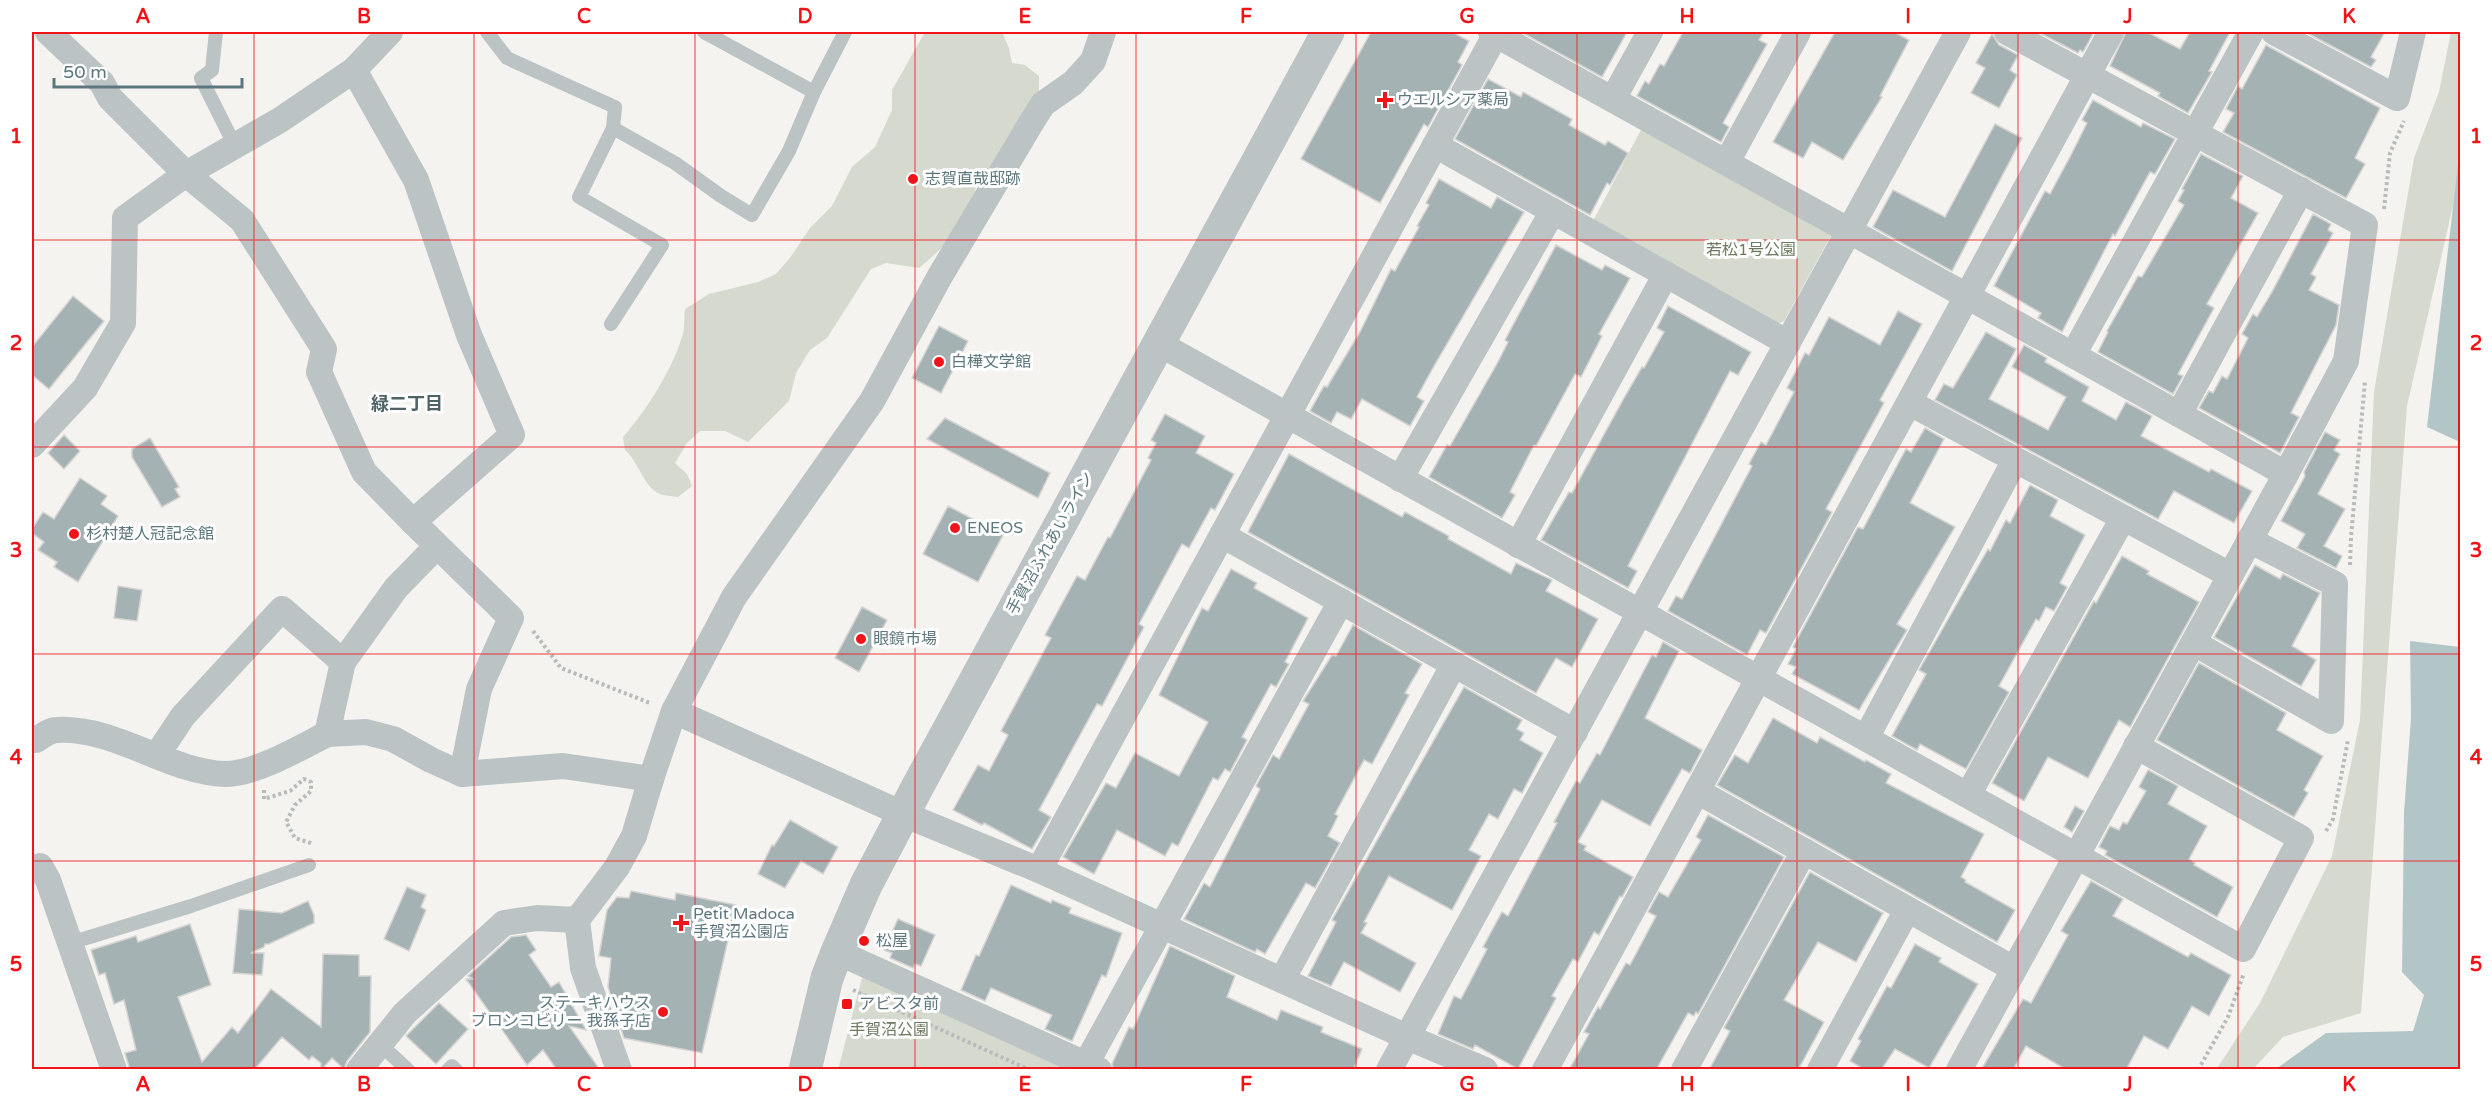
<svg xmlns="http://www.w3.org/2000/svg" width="2492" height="1101" viewBox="0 0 2492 1101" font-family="'Varela Round','Noto Sans JP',sans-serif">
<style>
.green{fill:#d5d9ce}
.water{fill:#b3c6c7}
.building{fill:#a4b2b4;stroke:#d5d4d2;stroke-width:1.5}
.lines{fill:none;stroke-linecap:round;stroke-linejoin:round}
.path{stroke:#b6bbbc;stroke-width:4;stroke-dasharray:3 3;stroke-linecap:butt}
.service{stroke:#bcc3c5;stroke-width:14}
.minor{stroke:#bcc3c5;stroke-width:26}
.tertiary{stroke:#bcc3c5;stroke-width:33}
.grid{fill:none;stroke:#f01318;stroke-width:1.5;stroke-opacity:0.55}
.poi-dot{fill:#f01318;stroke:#fff;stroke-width:2}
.labels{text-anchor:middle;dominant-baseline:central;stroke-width:6;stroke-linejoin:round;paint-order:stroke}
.poi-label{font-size:16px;fill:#5c777d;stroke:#fff;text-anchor:start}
.park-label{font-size:16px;fill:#6c7a60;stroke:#fff}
.street-label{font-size:16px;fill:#5c777d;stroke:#fff}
.neighbourhood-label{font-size:18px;font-weight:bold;fill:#4f6367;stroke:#fff}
.neatline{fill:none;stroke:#f01318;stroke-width:2}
.grid-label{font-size:20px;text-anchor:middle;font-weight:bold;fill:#f01318}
</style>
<rect width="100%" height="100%" fill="#f4f3ef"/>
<g class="green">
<path d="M 925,32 L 1002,32 L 1009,48 L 1012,63 L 1025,65 L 1039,76 L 1039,92 L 994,170 L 977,172 C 977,214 950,243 919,268 L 886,263 L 871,269 L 827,338 L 810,350 L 796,373 L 789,401 L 748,442 L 725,431 L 700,431 L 687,443 L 675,463 L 687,474 L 692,486 L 678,497 C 673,496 663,496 658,493 C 644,486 638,461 625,450 L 623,437 C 646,411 672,370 682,337 C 685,329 684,318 685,309 L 709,294 L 758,282 L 776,274 L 790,258 L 810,228 L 832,206 L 852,167 L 875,147 L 892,110 L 892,90 Z"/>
<path d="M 2451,32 L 2460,32 L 2460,175 L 2407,406 L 2361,1013 L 2283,1037 L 2253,1069 L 2216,1070 L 2260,1003 L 2332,856 L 2360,720 L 2374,392 L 2414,158 L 2439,92 Z"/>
<path d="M 1643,126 L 1834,230 L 1784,321 L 1771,327 L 1593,221 Z"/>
<path d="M 863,974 L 1069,1070 L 838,1070 Z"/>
</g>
<g class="water">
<path d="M 2460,148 L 2460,442 L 2427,427 Z"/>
<path d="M 2410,641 L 2460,647 L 2460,1069 L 2276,1069 L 2326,1033 L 2413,1031 L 2424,995 L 2402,972 L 2404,813 L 2411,718 Z"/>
</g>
<g class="building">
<path d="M 1371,32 L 1452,32 L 1469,41 L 1458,62 L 1462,65 L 1428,127 L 1424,124 L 1380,203 L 1301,159 Z"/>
<path d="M 1521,32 L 1627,32 L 1602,77 Z"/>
<path d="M 1683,32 L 1764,32 L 1759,40 L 1767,44 L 1723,123 L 1729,127 L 1721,142 L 1637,96 L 1645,81 L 1649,84 L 1660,64 L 1664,66 Z"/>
<path d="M 1835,32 L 1894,32 L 1909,40 L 1880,96 L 1882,97 L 1843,160 L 1812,142 L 1803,158 L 1773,142 Z"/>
<path d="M 2038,32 L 2094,32 L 2083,52 L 2080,50 L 2078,53 Z"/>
<path d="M 2126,32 L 2147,32 L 2180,49 L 2190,32 L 2230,32 L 2209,71 L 2212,72 L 2188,113 L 2158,96 L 2160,93 L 2110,66 Z"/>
<path d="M 2305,32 L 2385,32 L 2371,57 L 2376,60 L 2371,67 Z"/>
<path d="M 1992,34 L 1999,45 L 2018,55 L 2010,70 L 2017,75 L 1999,108 L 1971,93 L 1985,68 L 1976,63 Z"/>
<path d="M 2266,45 L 2380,108 L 2355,158 L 2365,164 L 2346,198 L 2223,132 L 2234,113 L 2226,109 L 2238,86 L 2242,89 Z"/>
<path d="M 1488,79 L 1521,97 L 1523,92 L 1572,119 L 1569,125 L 1605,145 L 1608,141 L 1628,153 L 1610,185 L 1607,183 L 1590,215 L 1455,139 Z"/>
<path d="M 2093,100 L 2141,127 L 2143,123 L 2175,139 L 2155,174 L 2150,172 L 2115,236 L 2113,234 L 2062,332 L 2038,318 L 2041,313 L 1994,286 L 2045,191 L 2050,194 L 2071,155 L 2087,123 L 2082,120 Z"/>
<path d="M 1995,124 L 2022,138 L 1952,271 L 1873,227 L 1893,190 L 1945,217 Z"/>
<path d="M 2201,154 L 2243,176 L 2231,198 L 2258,213 L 2207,304 L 2214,308 L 2178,374 L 2183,376 L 2173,394 L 2098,352 L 2108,332 L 2107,331 L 2138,276 L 2142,277 L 2184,205 L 2178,201 L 2184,190 L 2182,189 Z"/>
<path d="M 1439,179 L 1491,208 L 1497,197 L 1524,212 L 1434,366 L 1417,397 L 1424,401 L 1410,426 L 1362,399 L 1351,419 L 1337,412 L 1331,423 L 1310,411 L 1324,386 L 1327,387 L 1360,332 L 1391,269 L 1395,271 L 1419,227 L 1417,226 L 1429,205 L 1426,203 Z"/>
<path d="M 2313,214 L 2331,224 L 2328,230 L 2333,233 L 2311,274 L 2316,277 L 2309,290 L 2339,305 L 2336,325 L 2291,413 L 2299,417 L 2280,453 L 2199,408 L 2209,391 L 2213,393 L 2222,376 L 2227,379 L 2248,338 L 2242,334 L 2253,314 L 2257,317 L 2272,292 Z"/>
<path d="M 1556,245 L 1602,270 L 1605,265 L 1630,278 L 1599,334 L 1602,336 L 1581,377 L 1575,374 L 1536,446 L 1534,445 L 1510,492 L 1515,495 L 1502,518 L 1429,477 L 1447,445 L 1450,446 L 1498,362 L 1508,342 L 1505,340 Z"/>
<path d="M 73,296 L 104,321 L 49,389 L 32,375 L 32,347 Z"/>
<path d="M 1668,306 L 1751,352 L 1738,375 L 1730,371 L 1628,566 L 1637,571 L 1628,588 L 1541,540 L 1569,492 L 1572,493 L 1624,398 L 1642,367 L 1644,368 L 1664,332 L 1657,328 Z"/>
<path d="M 1898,311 L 1922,324 L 1880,400 L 1884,403 L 1826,509 L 1832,512 L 1766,633 L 1760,630 L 1747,655 L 1668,611 L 1676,596 L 1682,599 L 1752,466 L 1749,464 L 1761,442 L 1766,445 L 1794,392 L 1787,388 L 1805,353 L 1809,355 L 1829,317 L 1880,345 Z"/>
<path d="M 939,326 L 968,341 L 941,393 L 912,378 Z"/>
<path d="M 1986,332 L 2016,349 L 1989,399 L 2048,430 L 2066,397 L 2012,367 L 2024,345 L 2047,358 L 2045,362 L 2089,387 L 2082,401 L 2116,420 L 2126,402 L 2152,416 L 2141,436 L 2209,472 L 2211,469 L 2252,491 L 2234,523 L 2174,491 L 2158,519 L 1935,400 L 1944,384 L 1953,388 Z"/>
<path d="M 1165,414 L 1205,436 L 1196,453 L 1234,474 L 1215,510 L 1211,508 L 1189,548 L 1182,544 L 1139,624 L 1144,627 L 1102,706 L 1097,704 L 1039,810 L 1051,817 L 1032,849 L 984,823 L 982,825 L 953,810 L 978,765 L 989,771 L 1008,735 L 1001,731 L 1051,638 L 1045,635 L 1077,576 L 1085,580 L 1108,537 L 1110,538 L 1151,460 L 1148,458 L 1156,443 L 1151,440 Z"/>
<path d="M 945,418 L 1050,473 L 1038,498 L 927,439 Z"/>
<path d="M 1925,428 L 1944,439 L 1910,503 L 1955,527 L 1897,624 L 1907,630 L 1859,710 L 1792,674 L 1796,667 L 1788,664 L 1796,649 L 1793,647 L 1858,527 L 1863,529 L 1906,449 L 1911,452 Z"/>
<path d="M 2325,432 L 2340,440 L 2334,450 L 2340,454 L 2318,494 L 2345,509 L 2324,546 L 2342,556 L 2336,568 L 2297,548 L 2305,534 L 2281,521 L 2305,476 L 2304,472 Z"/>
<path d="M 64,435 L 80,451 L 64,469 L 48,453 Z"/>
<path d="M 150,438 L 179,487 L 175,489 L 180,497 L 162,507 L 132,457 L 132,449 Z"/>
<path d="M 1289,454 L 1402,517 L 1405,512 L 1449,536 L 1448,539 L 1511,574 L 1516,563 L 1552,580 L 1546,591 L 1598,619 L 1572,667 L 1556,658 L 1536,693 L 1248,532 Z"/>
<path d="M 80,478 L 107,496 L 101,504 L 118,516 L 78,582 L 54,567 L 57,562 L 38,550 L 44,542 L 32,533 L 32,529 L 43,512 L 54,519 Z"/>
<path d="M 2030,485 L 2058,500 L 2050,516 L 2085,535 L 2060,583 L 2067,587 L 2054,611 L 2046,607 L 2039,621 L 2036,619 L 1999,686 L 2009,692 L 1966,769 L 1920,744 L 1917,750 L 1892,736 L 1926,674 L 1919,670 L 1934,644 L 1988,549 L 1990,551 L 2006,520 L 2010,523 Z"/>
<path d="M 948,506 L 1003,535 L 978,582 L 923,554 Z"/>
<path d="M 2122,556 L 2149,571 L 2147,574 L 2199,602 L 2130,727 L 2119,720 L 2088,778 L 2048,757 L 2024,801 L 1992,783 L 2094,601 L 2096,603 Z"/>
<path d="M 2255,565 L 2280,579 L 2283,574 L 2320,593 L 2292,646 L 2316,660 L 2301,686 L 2214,637 Z"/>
<path d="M 1231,569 L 1257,583 L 1254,588 L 1308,618 L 1285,662 L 1289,664 L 1276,687 L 1271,684 L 1242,737 L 1247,740 L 1230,772 L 1225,769 L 1218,780 L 1213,778 L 1178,846 L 1172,843 L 1165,856 L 1117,830 L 1094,874 L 1063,857 L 1106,783 L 1116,788 L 1135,753 L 1179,776 L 1208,722 L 1159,695 L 1202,608 L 1208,611 Z"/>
<path d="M 118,586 L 142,590 L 137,621 L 114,618 Z"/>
<path d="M 862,607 L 887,620 L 859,672 L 835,658 Z"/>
<path d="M 1353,625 L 1422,664 L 1405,693 L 1409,695 L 1372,764 L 1364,760 L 1335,814 L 1338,816 L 1328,836 L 1340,843 L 1315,888 L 1306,883 L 1265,954 L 1257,949 L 1255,952 L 1184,919 L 1204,883 L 1210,887 L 1260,789 L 1256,786 L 1273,755 L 1279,759 L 1309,704 L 1303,701 L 1332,655 L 1336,656 Z"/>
<path d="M 1663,642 L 1679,651 L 1645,718 L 1702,750 L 1690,773 L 1682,769 L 1650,826 L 1602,800 L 1578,842 L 1586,846 L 1584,850 L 1633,877 L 1622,897 L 1620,896 L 1599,935 L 1594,932 L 1578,962 L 1573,959 L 1552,996 L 1556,998 L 1518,1069 L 1475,1045 L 1473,1049 L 1438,1034 L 1454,996 L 1461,999 L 1487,949 L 1483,947 L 1502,912 L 1508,916 L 1557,823 L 1554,822 L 1576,781 L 1580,783 L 1597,753 L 1600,755 L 1652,655 L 1656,657 Z"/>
<path d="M 2199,663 L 2286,713 L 2277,730 L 2323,756 L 2304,790 L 2308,793 L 2294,817 L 2157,740 Z"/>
<path d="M 1464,687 L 1522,720 L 1517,729 L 1524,733 L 1520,740 L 1543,753 L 1522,793 L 1514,789 L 1498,819 L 1489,814 L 1469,850 L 1481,856 L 1452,910 L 1389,876 L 1364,922 L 1367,923 L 1361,933 L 1416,963 L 1400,992 L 1344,962 L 1331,986 L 1308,976 L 1336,922 L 1332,920 Z"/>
<path d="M 1773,718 L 1817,743 L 1820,737 L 1865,762 L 1866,760 L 1891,774 L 1886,783 L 1984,834 L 1961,877 L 1966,880 L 1965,882 L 2015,910 L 1997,942 L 1717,785 L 1735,755 L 1748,763 Z"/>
<path d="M 2148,770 L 2178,786 L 2168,804 L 2207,826 L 2189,859 L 2195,863 L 2194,865 L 2233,887 L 2217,917 L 2105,855 L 2107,851 L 2099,847 L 2110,826 L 2119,830 L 2123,822 L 2127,824 L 2146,791 L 2139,787 Z"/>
<path d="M 2075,806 L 2084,811 L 2072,832 L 2064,827 Z"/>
<path d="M 1708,815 L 1784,857 L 1698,1014 L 1696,1012 L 1694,1016 L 1688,1013 L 1656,1070 L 1569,1070 L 1589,1034 L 1584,1032 L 1598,1007 L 1600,1009 L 1626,963 L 1630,965 L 1656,916 L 1648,912 L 1659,892 L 1668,897 L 1701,840 L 1696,837 Z"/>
<path d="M 790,820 L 838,847 L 823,874 L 801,861 L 785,888 L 758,874 L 772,845 L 774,846 Z"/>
<path d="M 1810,872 L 1883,913 L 1856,962 L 1818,942 L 1784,1000 L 1824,1022 L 1798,1070 L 1709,1070 L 1730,1031 L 1724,1028 Z"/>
<path d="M 2091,881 L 2123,899 L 2113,916 L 2188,957 L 2191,953 L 2231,975 L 2209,1016 L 2192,1006 L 2168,1049 L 2144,1036 L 2126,1070 L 2067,1070 L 2026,1046 L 2013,1070 L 1981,1070 L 2023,999 L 2031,1003 L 2068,935 L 2061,931 Z"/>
<path d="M 1011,885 L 1051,903 L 1052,900 L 1071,908 L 1069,913 L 1122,933 L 1106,977 L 1102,975 L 1072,1041 L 1045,1029 L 1052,1015 L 991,988 L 985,1001 L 961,990 L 976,955 L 979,956 Z"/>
<path d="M 407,887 L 426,895 L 421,907 L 426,910 L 409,951 L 384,939 Z"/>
<path d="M 631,891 L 675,900 L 676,893 L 736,905 L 702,1053 L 624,1038 L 608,987 L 611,958 L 599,956 L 607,910 L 617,897 L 629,898 Z"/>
<path d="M 308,901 L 314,915 L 314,923 L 269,944 L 265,944 L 264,947 L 251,953 L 264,953 L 262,975 L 233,973 L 239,909 L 282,913 Z"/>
<path d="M 898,919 L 935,935 L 921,966 L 915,964 L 913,968 L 890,958 L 892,953 L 884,950 Z"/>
<path d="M 190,924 L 211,985 L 178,997 L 202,1062 L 232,1027 L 238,1033 L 271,989 L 321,1027 L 323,954 L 359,955 L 359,976 L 371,976 L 370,1032 L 347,1061 L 344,1069 L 332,1058 L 321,1070 L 321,1063 L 312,1056 L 309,1060 L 282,1037 L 254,1070 L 130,1070 L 125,1053 L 136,1050 L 124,1000 L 114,1004 L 105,973 L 99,975 L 91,950 L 136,936 L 138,942 Z"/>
<path d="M 526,935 L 536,950 L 529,955 L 551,987 L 559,982 L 586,1030 L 569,1026 L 600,1070 L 557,1070 L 543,1050 L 527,1065 L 466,979 L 473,979 L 468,976 L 511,937 Z"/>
<path d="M 1915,944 L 1941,958 L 1939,962 L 1978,984 L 1929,1068 L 1895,1049 L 1881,1070 L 1865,1070 L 1850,1061 L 1861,1041 L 1858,1039 L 1887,986 L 1891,988 Z"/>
<path d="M 1170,946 L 1235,976 L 1227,997 L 1277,1020 L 1281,1010 L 1323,1027 L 1321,1032 L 1362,1049 L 1353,1070 L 1114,1070 L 1112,1064 L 1129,1027 L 1133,1029 Z"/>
<path d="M 439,1003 L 468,1029 L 436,1064 L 406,1036 Z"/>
</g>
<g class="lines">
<g class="path">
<path d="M 2384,209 L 2390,153 L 2404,121"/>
<path d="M 2350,565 L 2351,537 L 2365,381"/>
<path d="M 533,631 L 561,668 L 650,703"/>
<path d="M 264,790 L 264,799 L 290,791 L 304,779 L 311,782 L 311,791 L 295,805 L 286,822 L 295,838 L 314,844"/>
<path d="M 2326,831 L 2333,819 L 2348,740"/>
<path d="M 853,990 L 1030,1070"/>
<path d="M 2198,1070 L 2228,1017 L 2244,973"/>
</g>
<g class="service">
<path d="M 216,32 L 212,70 L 201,78 L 235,146"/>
<path d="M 487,32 L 507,58 L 615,107 L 613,128 L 579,197 L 662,245 L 611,324"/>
<path d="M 704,32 L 814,92"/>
<path d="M 613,128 L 675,163 L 721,196 L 752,215 L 789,151 L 814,92 L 845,32"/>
<path d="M 70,943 L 191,906 L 309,865"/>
<path d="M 380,1044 L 408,1070"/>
<path d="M 448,1070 L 452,1066 L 456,1070"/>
</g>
<g class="minor">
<path d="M 48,32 L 102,83 L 110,98 L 186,174 L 242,220 L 324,349 L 319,372 L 364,472 L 413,522"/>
<path d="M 1491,32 L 2073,355"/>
<path d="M 2007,32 L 2365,225 L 2346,361 L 2286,474"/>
<path d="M 2274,32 L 2397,98 L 2413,32"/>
<path d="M 354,70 L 390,32"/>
<path d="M 1613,99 L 1650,32"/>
<path d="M 1435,145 L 1788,343"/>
<path d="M 1727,162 L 1798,32"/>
<path d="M 1158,343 L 2243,949 L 2301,838 L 2136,746"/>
<path d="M 1910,403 L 2230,575"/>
<path d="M 2179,414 L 2301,190"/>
<path d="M 32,445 L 85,388 L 123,323 L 125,218 L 186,174 L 280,120 L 354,70 L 416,180 L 469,335 L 512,435 L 413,522 L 511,618 L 479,689 L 462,774"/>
<path d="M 1400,479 L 1553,211"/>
<path d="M 1222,535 L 1575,732"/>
<path d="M 1518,545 L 1666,274"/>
<path d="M 437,546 L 396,588 L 343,662 L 327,734 L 366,732 L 393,739 L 431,760 L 462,774 L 563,766 L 651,779 L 674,711 L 903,814 L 1039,870 L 1497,32"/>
<path d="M 2194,643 L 2331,721 L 2335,584 L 2249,540"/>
<path d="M 674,711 L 734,597 L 872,401 L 940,276 L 1031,123 L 1043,104 L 1073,83 L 1093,61 L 1103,32"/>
<path d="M 1866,738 L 2015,460"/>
<path d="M 36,740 C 42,736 50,730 57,730 C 116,727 168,772 225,774 C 254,775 301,747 327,734"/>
<path d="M 157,755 L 183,716 L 282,609 L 343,662"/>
<path d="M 1697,791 L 2014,969"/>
<path d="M 1968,795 L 2123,518"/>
<path d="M 40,866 L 48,880 L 114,1070"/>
<path d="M 1039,870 L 1407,1037 L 1485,1070"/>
<path d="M 837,952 L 1099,1070"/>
<path d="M 1282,980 L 1454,664"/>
<path d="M 1086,1064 L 1341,601"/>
<path d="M 359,1070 L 405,1013 L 504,923 L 537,918 L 577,920"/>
<path d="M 619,1070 L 583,968 L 577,920 L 617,867 L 634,836 L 651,779"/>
<path d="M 1389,1070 L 1958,32"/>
<path d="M 1545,1070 L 2111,32"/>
<path d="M 1684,1070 L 1804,851"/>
<path d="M 1820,1070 L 1907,910"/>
<path d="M 1959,1070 L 2286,474 L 2073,355 L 2251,32"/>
</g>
<path class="tertiary" d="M 805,1070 L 827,978 L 837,952 L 866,885 L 919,784 L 1328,32"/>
</g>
<path class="grid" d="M 254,32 L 254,1070M 474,32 L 474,1070M 695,32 L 695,1070M 915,32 L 915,1070M 1136,32 L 1136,1070M 1356,32 L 1356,1070M 1577,32 L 1577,1070M 1797,32 L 1797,1070M 2018,32 L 2018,1070M 2238,32 L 2238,1070M 32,240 L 2460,240M 32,447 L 2460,447M 32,654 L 2460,654M 32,861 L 2460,861"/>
<g class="poi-dot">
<path d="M1382 91h6v6h6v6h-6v6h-6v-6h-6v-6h6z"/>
<circle cx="913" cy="179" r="6"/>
<circle cx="939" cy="362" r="6"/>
<circle cx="955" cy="528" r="6"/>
<circle cx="74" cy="534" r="6"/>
<circle cx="861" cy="639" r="6"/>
<path d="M678 914h6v6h6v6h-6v6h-6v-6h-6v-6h6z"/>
<circle cx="864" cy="941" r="6"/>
<rect x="841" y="998" width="12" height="12" rx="3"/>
<circle cx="663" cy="1012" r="6"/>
</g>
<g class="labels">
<g class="poi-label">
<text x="1397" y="100">ウエルシア薬局</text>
<text x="925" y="179">志賀直哉邸跡</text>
<text x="951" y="362">白樺文学館</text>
<text x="967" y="528">ENEOS</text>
<text x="86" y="534">杉村楚人冠記念館</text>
<text x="873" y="639">眼鏡市場</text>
<text x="693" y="914">Petit Madoca<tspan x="693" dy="18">手賀沼公園店</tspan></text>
<text x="876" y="941">松屋</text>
<text x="651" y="1003" text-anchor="end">ステーキハウス<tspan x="651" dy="18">ブロンコビリー 我孫子店</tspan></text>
<text x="859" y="1004">アビスタ前</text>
</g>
<g class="park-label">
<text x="1751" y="250">若松1号公園</text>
<text x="889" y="1030">手賀沼公園</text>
</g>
<g class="street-label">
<text transform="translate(1050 543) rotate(-61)">手賀沼ふれあいライン</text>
</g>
<g class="neighbourhood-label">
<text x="407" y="404">緑二丁目</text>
</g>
</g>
<rect width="2492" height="1101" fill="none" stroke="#ffffff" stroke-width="66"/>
<path d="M54 78v9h188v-9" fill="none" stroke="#5c777d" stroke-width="3"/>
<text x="63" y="78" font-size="18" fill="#5c777d" stroke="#ffffff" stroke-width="4.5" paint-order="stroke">50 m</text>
<rect x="33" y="33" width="2426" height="1035" class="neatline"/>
<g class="grid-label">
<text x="143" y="23">A</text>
<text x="364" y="23">B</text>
<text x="584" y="23">C</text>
<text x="805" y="23">D</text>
<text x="1025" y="23">E</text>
<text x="1246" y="23">F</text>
<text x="1467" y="23">G</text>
<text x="1687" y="23">H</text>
<text x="1908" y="23">I</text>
<text x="2128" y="23">J</text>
<text x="2349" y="23">K</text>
<text x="16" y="143">1</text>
<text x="2476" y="143">1</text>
<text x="16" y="350">2</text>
<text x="2476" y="350">2</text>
<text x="16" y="557">3</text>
<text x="2476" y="557">3</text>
<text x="16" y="764">4</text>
<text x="2476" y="764">4</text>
<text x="16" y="971">5</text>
<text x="2476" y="971">5</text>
<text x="143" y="1091">A</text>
<text x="364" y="1091">B</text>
<text x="584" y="1091">C</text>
<text x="805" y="1091">D</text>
<text x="1025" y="1091">E</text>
<text x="1246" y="1091">F</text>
<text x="1467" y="1091">G</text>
<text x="1687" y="1091">H</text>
<text x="1908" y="1091">I</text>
<text x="2128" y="1091">J</text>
<text x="2349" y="1091">K</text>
</g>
</svg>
